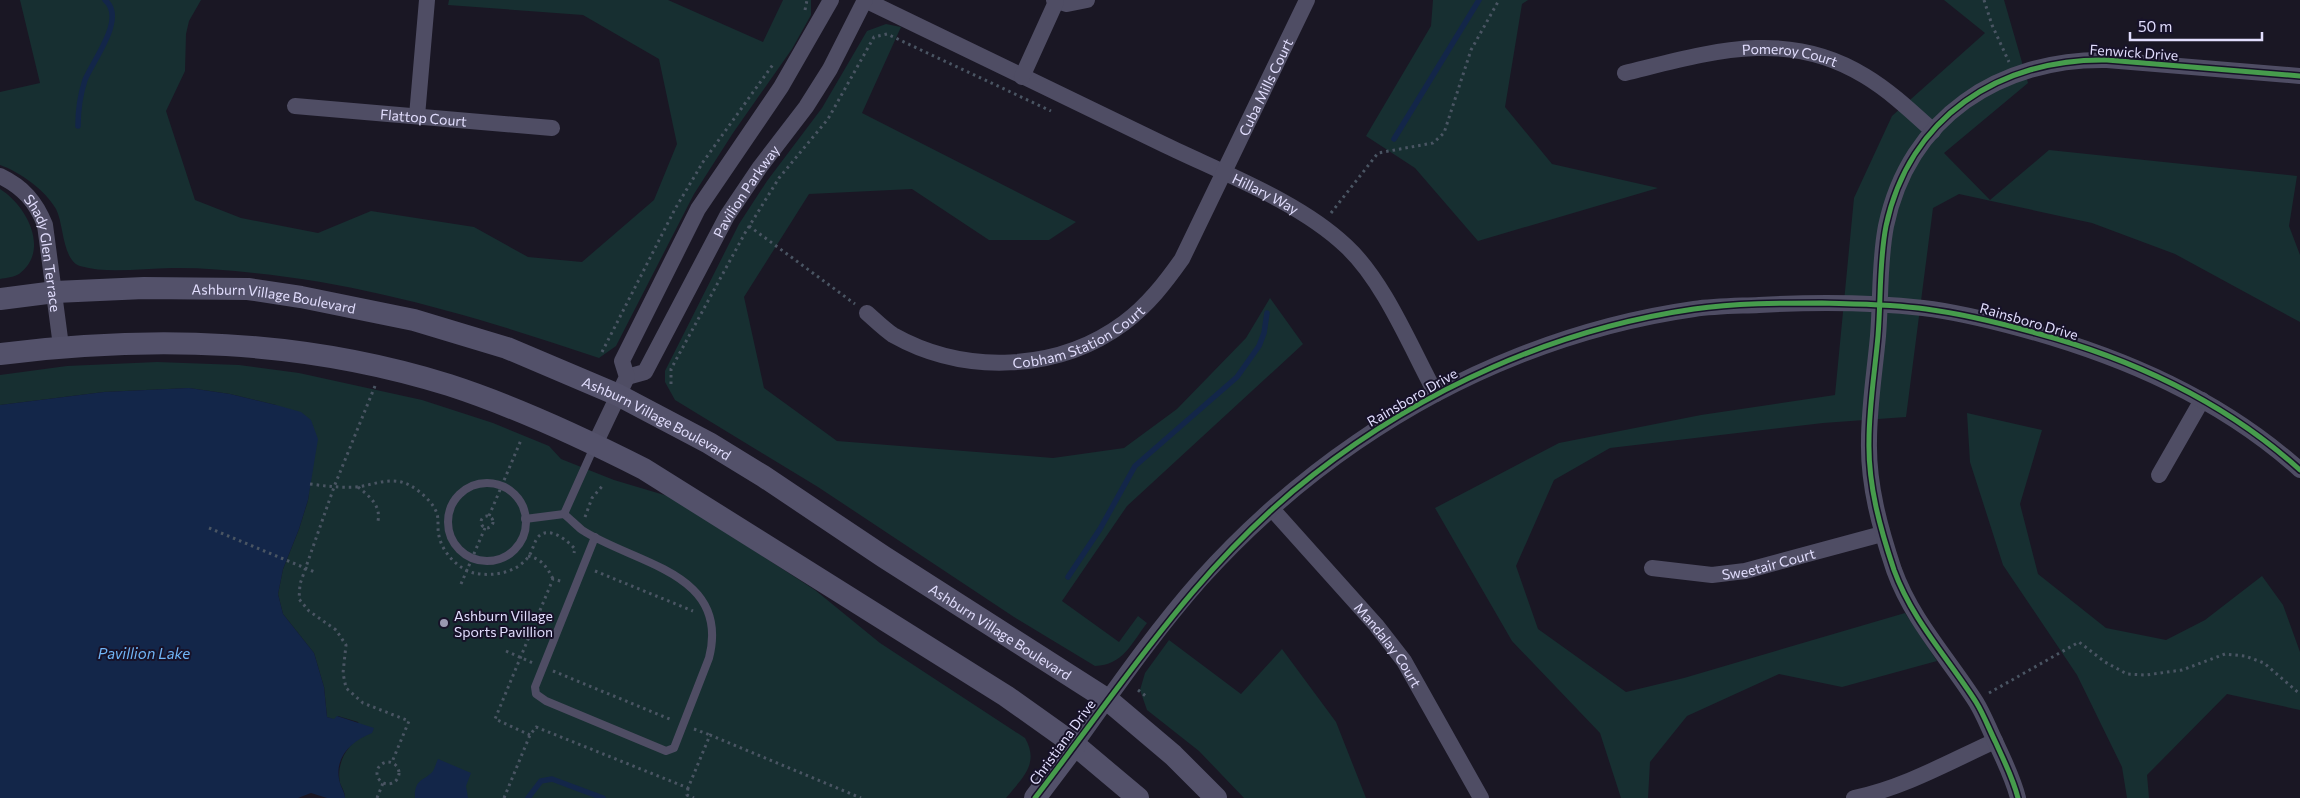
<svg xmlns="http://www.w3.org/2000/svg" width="2300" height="798" viewBox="0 0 2300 798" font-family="Commissioner,sans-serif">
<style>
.green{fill:#172f31}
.water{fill:#132649}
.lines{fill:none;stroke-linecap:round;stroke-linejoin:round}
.stream{stroke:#132649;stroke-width:5.5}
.path{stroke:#4a5563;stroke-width:3;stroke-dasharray:2.5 4;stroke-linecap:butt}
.lane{stroke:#4f4d64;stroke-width:8}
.street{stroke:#4f4d64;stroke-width:16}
.secondary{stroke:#53516a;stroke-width:22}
.cycleway-casing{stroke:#171229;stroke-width:8}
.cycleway{stroke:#469c4c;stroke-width:5}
.poi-dot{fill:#9b98b1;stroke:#171229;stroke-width:2}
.labels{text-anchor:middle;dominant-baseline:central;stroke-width:4;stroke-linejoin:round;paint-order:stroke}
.street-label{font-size:14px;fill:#e1ddfd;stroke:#171229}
.poi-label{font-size:14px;fill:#e1ddfd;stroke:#171229;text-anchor:start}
.water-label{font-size:15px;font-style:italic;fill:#71b5f6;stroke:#171229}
</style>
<rect width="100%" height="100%" fill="#1a1724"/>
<g class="green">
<path d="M 20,0 L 201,0 L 189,21 L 186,34 L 185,71 L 166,111 L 195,200 L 241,218 L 318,233 L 371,211 L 474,227 L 528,257 L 582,262 L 654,200 L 677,144 L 659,59 L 583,15 L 448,5 L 449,0 L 668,0 L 763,42 L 783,0 L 811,0 L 811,15 L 792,49 L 733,133 L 694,194 L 616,346 L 599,358 C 486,320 373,285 254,273 C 229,270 203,268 178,268 C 147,267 111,275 80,266 C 62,260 64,224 56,209 C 45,190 20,172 0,165 L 0,92 L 40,83 Z"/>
<path d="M 1433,0 L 1528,0 L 1522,4 L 1505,107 L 1552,164 L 1658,188 L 1478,241 L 1415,168 L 1366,136 L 1431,26 Z"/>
<path d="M 1944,0 L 2004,0 L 2028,83 L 1944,153 L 1990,200 L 2049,150 L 2297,176 L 2289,226 L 2300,255 L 2300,322 L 2175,254 L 2092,223 L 1959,194 L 1933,208 L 1906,417 L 1823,423 L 1610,448 L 1554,480 L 1516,566 L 1538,629 L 1626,692 L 1684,678 L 1905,613 L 1937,661 L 1842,687 L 1779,674 L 1687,716 L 1650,762 L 1648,798 L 1621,798 L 1600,733 L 1512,641 L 1435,508 L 1559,443 L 1701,415 L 1835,395 L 1854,198 L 1892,116 L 1985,33 Z"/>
<path d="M 886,24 L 901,27 L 862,113 L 1076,222 L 1049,240 L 989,240 L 912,189 L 809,194 L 744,297 L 764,388 L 837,441 L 1053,458 L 1124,448 L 1177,409 L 1246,338 L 1270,298 L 1303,344 L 1127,506 L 1062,601 L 1119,642 L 1138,616 L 1147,623 C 1131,644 1123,665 1095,666 L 1014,617 L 818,487 L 675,400 L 665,382 L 665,371 L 739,224 L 767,181 L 822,108 L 867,31 Z"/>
<path d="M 0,189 C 26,205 51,250 19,274 C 14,277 6,278 0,279 Z"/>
<path d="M 157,362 L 239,365 L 299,373 L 422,400 L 493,423 L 549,446 L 561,459 L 614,480 L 671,497 L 815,590 L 880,643 L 1025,738 C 1040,764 1022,778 1006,798 L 345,798 C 345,792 342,788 340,783 C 336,765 346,746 361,737 L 358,722 L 338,716 L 335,720 L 327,717 L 324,687 L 314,653 L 283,614 L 278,594 L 283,569 L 299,529 L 308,500 L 311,475 L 276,405 L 230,394 L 189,388 L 104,392 L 0,405 L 0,375 L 67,366 Z"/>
<path d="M 1967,413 L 2042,430 L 2020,504 L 2038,574 L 2106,628 L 2166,640 L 2205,620 L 2262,576 L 2283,605 L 2300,652 L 2300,710 L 2227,694 L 2147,775 L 2149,798 L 2127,798 L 2122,767 L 2077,675 L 2003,565 L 1970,462 Z"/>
<path d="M 1169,640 L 1241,694 L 1282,649 L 1336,722 L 1366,798 L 1244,798 L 1199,751 L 1147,710 L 1140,690 L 1145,673 Z"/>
</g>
<g class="water">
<path d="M 189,388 L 230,394 L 276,405 L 301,412 L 311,420 L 318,439 L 308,500 L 299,529 L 283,569 L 278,594 L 283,614 L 314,653 L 324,687 L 327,717 L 334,719 L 337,716 L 374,728 L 372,733 C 351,741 333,758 340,783 C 342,789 345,793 345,798 L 327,798 L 311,793 L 298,798 L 0,798 L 0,405 L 104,392 Z"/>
<path d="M 438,759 L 471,773 L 466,786 L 468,798 L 415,798 C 414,778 425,781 433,771 C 435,768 436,763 438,759 Z"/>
</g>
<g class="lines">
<g class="stream">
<path d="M 78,126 C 78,110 80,95 85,80 C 93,60 127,18 105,0"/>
<path d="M 1394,139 L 1479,0"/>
<path d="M 1068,577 L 1100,529 L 1135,466 L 1237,377 L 1259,346 L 1264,333 L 1267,313"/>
<path d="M 528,798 L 541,781 L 552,779 L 603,798"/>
</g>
<g class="path">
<path d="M 1984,0 L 1992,25 L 2009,62"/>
<path d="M 805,10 L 807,0"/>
<path d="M 1331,213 L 1378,153 L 1433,143 L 1444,133 L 1471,50 L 1499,0"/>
<path d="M 749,226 L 855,304"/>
<path d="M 602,352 L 675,209 L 703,162 L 774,63"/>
<path d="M 671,384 L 671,369 L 745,233 L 779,178 L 828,119 L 874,37 L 887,34 L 1051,111"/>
<path d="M 375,386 L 334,487 L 300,584 L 299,599 L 309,611 L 336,630 L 346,645 L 343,673 L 346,688 L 363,703 L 409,721 L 392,762"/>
<path d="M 310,484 C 326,486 340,488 356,487 C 375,485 392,475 411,486 C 420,491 434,503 437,514 C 439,520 437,529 439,536 C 442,552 458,569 474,573 C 493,577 517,573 529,556 C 533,550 534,541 539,536 C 550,526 568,541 575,549 L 574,553"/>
<path d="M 358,487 C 369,496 381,505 378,521"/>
<path d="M 489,516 L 521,440"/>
<circle cx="487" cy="522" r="6"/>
<path d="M 585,517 L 592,498 L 604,484"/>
<path d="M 209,528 L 317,573"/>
<path d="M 528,556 C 542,559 547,567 553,579"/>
<path d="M 595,571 L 693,611"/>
<path d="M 461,584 L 485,528"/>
<path d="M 506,651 L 533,663"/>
<path d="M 553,671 L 672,720"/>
<path d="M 1138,690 L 1147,697"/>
<path d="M 1989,693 L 2079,642 L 2105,662 L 2127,674 L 2146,675 L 2182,670 L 2225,654 L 2245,656 L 2264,663 L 2300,694"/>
<path d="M 694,729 L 710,735"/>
<path d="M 530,735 L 495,719 L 553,579 L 564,582"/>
<circle cx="388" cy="773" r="11"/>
<path d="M 688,788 L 687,795 L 694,798"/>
<path d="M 377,798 L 383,783"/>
<path d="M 504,798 L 530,735 L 536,727 L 688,788 L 710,735 L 861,798"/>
</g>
<g class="lane">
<path d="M 594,447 L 564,514 C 570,519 576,525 582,530 C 634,564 731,572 709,658 L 674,748 L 666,751 L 546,701 L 536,694 L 535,687 L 595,537"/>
<circle cx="487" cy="522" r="39"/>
<path d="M 525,519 L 564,514"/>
</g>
<g class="street">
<path id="s1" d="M 865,0 C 965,48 1065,97 1165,145 C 1223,173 1300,202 1346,246 C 1384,281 1411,348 1436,394"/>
<path d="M 1054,0 L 1067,4 L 1087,0"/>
<path id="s2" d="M 1625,73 C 1707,53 1786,27 1865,76 C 1890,91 1911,111 1933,131"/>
<path d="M 1022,77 L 1056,2"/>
<path id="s3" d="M 295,106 L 552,128"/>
<path d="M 417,116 L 427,0"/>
<path id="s4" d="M 0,176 C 23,187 36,202 45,225 L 61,346"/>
<path id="s5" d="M 867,313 C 875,320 884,329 893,335 C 964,375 1058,372 1124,323 C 1148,305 1165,283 1182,259 L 1307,0"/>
<path id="s6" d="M 627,377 L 645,372 L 727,216 L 760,167 L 806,107 L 830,69 L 865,0"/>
<path d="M 595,444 L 627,377 L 622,361 L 698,209 L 781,87 L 831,0"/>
<path d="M 2159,475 L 2202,400"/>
<path id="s7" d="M 1272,509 L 1376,625 L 1404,661 L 1481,798"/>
<path id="s8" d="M 1652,568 L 1712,575 L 1745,571 L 1882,534"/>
<path d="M 1075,745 C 1115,689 1155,631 1201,579 C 1247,528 1300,481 1357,442 C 1457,373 1574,326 1694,309 C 1715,306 1737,306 1759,305 C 1813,302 1869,302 1923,308 C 1957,312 1989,320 2022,329 C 2124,357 2221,399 2300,470"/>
<path d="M 1854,798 C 1903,788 1949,762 1995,741"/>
<path d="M 2018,798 C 2013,778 2004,761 1996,743 C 1989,729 1984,715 1976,702 C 1948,658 1912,620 1894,570 C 1880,528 1868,485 1869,441 C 1869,406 1875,370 1878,336 C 1881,300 1879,262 1886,226 C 1909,117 2000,58 2107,60 L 2300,76"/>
</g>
<g class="secondary">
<path id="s9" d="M 0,299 L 55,292 L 144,288 L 248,289 L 301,297 L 414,320 L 507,348 L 618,395 L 709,443 L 763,476 L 884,557 L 1108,700 L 1173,755 L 1216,798"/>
<path d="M 0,354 C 153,335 301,339 449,385 C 517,407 581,437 644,469 L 1006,696 L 1075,745 L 1138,798"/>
<path d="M 1035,798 L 1075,745"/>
</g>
<defs>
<g id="cycleway">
<path d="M 1035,798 C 1123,684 1198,564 1313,475 C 1423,389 1555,329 1694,309 C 1735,303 1780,303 1822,303 C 1857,304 1892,304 1926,309 C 1964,314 2000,323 2036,333 C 2133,359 2226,403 2300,470"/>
<path d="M 2018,798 C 2013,778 2004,761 1996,743 C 1989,729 1984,715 1976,702 C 1948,658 1912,620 1894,570 C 1880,528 1868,485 1869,441 C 1869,406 1875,370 1878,336 C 1881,300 1879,262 1886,226 C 1909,117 2000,58 2107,60 L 2300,76"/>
</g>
</defs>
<use href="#cycleway" class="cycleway-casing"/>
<use href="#cycleway" class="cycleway"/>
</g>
<circle class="poi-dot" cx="444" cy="623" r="5"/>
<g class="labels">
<g class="street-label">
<text transform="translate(2134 52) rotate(4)">Fenwick Drive</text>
<text stroke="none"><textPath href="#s2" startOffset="168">Pomeroy Court</textPath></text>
<text stroke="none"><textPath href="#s5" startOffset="556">Cuba Mills Court</textPath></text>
<text stroke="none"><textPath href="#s3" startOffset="129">Flattop Court</textPath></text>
<text stroke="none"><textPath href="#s6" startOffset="226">Pavilion Parkway</textPath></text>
<text stroke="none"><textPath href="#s1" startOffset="445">Hillary Way</textPath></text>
<text stroke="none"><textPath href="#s4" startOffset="95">Shady Glen Terrace</textPath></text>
<text stroke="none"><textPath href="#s9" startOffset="275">Ashburn Village Boulevard</textPath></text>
<text transform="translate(2029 321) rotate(16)">Rainsboro Drive</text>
<text stroke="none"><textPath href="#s5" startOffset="230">Cobham Station Court</textPath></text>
<text transform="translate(1412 397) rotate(-30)">Rainsboro Drive</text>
<text stroke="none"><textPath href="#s9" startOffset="680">Ashburn Village Boulevard</textPath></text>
<text stroke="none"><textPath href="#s8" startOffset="118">Sweetair Court</textPath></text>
<text stroke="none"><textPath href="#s9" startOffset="1085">Ashburn Village Boulevard</textPath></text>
<text stroke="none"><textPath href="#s7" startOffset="179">Mandalay Court</textPath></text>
<text transform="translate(1062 742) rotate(-54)">Christiana Drive</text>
</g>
<g class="poi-label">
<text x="454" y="615">Ashburn Village<tspan x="454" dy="16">Sports Pavillion</tspan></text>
</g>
<g class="water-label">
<text x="144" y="653">Pavillion Lake</text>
</g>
</g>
<path d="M2130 32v8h132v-8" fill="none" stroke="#e1ddfd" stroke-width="2.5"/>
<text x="2138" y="32" font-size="15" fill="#e1ddfd" stroke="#171229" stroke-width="4" paint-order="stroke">50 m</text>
</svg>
